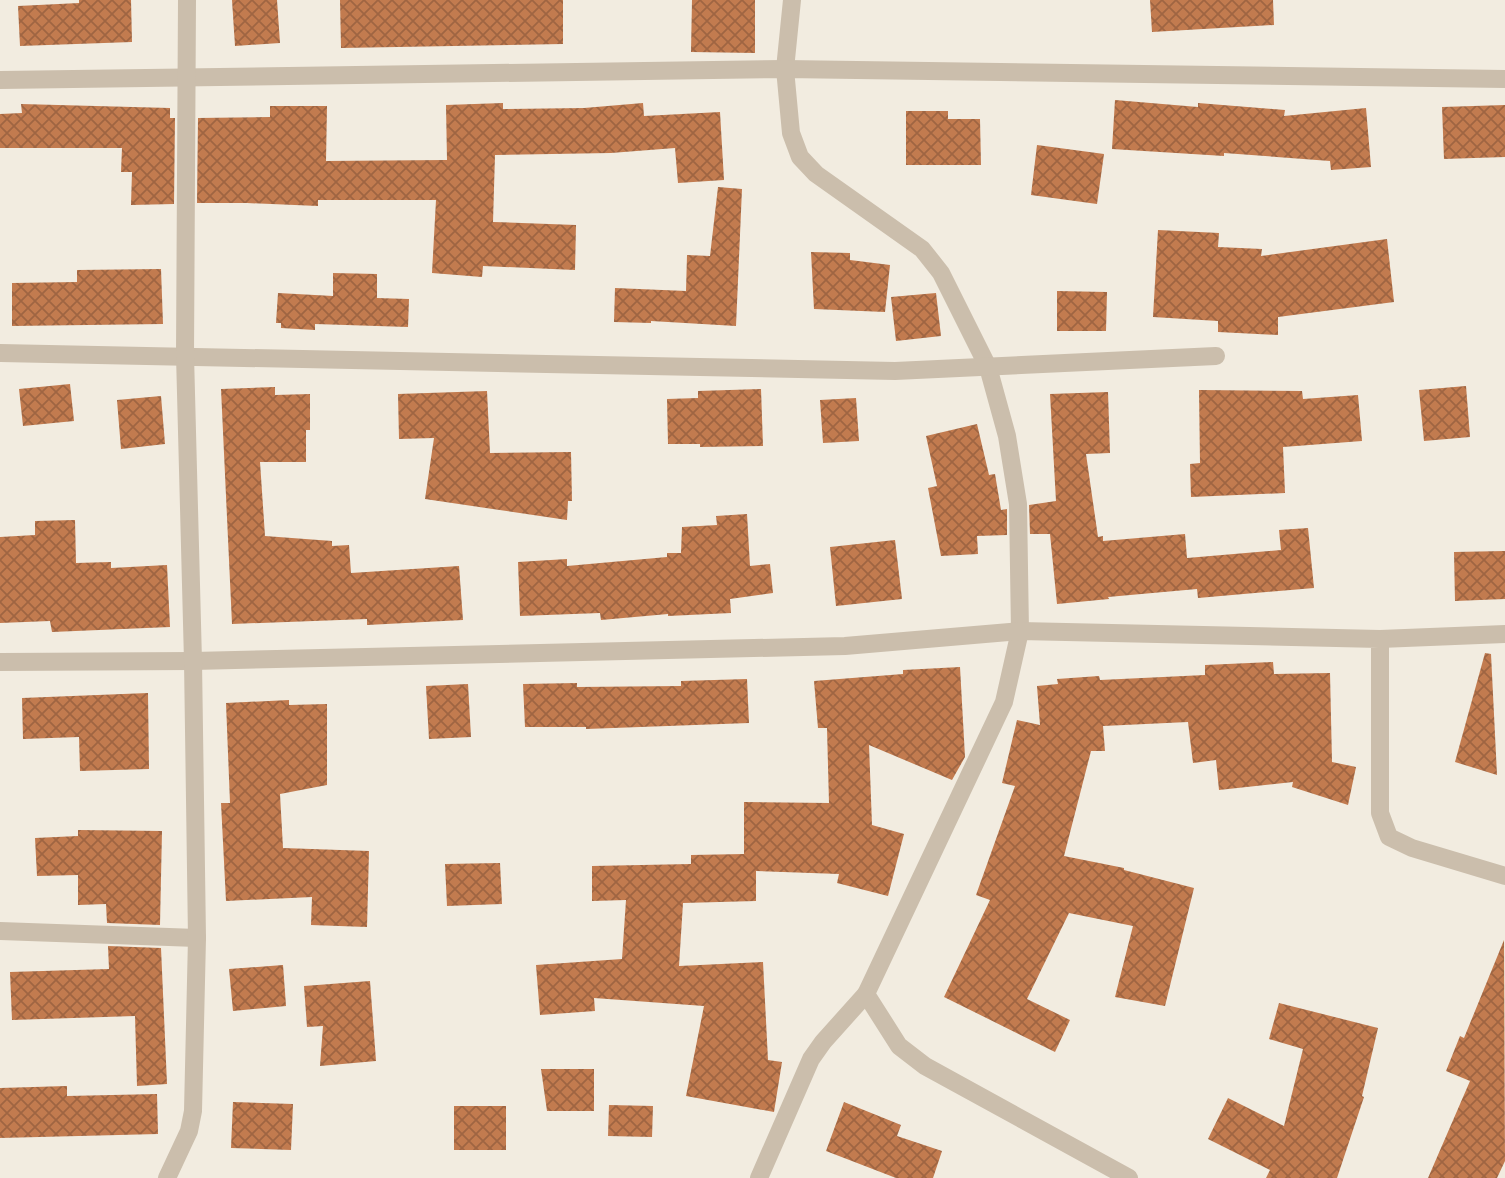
<svg xmlns="http://www.w3.org/2000/svg" width="1505" height="1178" viewBox="0 0 1505 1178" font-family="'PT Sans Narrow',sans-serif">
<style>
.building{fill:url(#building-cross-hatch)}
.lines{fill:none;stroke-linecap:round;stroke-linejoin:round}
.street{stroke:#cbbeac;stroke-width:18}
</style>
<defs>
<pattern id="building-cross-hatch" width="8" height="8" patternUnits="userSpaceOnUse" patternTransform="scale(1.75)"><rect width="8" height="8" fill="#c27b4f"/><path d="M0 0l8 8M0 8l8-8" fill="none" stroke="#9f6542"/></pattern>
</defs>
<rect width="100%" height="100%" fill="#f2ece0"/>
<g class="building">
<path d="M 79,0 L 131,0 L 132,42 L 20,46 L 18,6 L 79,3 Z"/>
<path d="M 232,0 L 277,0 L 280,43 L 235,46 Z"/>
<path d="M 340,0 L 563,0 L 563,44 L 341,48 Z"/>
<path d="M 692,0 L 755,0 L 755,53 L 691,52 Z"/>
<path d="M 1150,0 L 1273,0 L 1274,25 L 1152,32 Z"/>
<path d="M 1115,100 L 1198,107 L 1198,103 L 1285,110 L 1284,116 L 1366,108 L 1371,167 L 1331,170 L 1330,161 L 1224,153 L 1224,156 L 1112,149 Z"/>
<path d="M 503,103 L 503,109 L 584,108 L 643,103 L 644,116 L 720,112 L 724,180 L 678,183 L 675,148 L 611,153 L 495,155 L 493,222 L 576,225 L 575,270 L 483,266 L 482,277 L 432,273 L 436,200 L 318,200 L 318,206 L 247,203 L 197,203 L 198,118 L 270,117 L 270,106 L 327,106 L 326,161 L 447,160 L 446,105 Z"/>
<path d="M 21,104 L 170,108 L 170,118 L 175,118 L 174,204 L 131,205 L 132,172 L 121,172 L 122,148 L 0,148 L 0,114 L 22,113 Z"/>
<path d="M 1505,105 L 1505,157 L 1444,159 L 1442,107 Z"/>
<path d="M 906,111 L 948,111 L 948,119 L 980,119 L 981,165 L 906,165 Z"/>
<path d="M 1037,145 L 1104,154 L 1097,204 L 1031,195 Z"/>
<path d="M 718,187 L 742,189 L 736,326 L 651,321 L 651,323 L 614,322 L 615,288 L 686,291 L 687,255 L 710,256 Z"/>
<path d="M 1158,230 L 1219,233 L 1218,247 L 1262,249 L 1261,256 L 1387,239 L 1394,302 L 1278,317 L 1278,335 L 1218,332 L 1218,321 L 1153,317 Z"/>
<path d="M 811,252 L 850,253 L 850,260 L 890,265 L 885,312 L 814,309 Z"/>
<path d="M 161,269 L 163,324 L 12,326 L 12,283 L 77,282 L 77,270 Z"/>
<path d="M 333,273 L 377,274 L 377,298 L 409,299 L 408,327 L 315,324 L 315,330 L 281,328 L 281,323 L 276,323 L 278,293 L 333,296 Z"/>
<path d="M 1057,291 L 1107,292 L 1106,331 L 1057,331 Z"/>
<path d="M 936,293 L 941,336 L 896,341 L 891,297 Z"/>
<path d="M 70,384 L 74,421 L 23,426 L 19,389 Z"/>
<path d="M 1466,386 L 1470,437 L 1424,441 L 1419,390 Z"/>
<path d="M 275,387 L 275,395 L 310,394 L 310,430 L 306,430 L 306,462 L 260,462 L 265,536 L 332,541 L 332,546 L 349,545 L 351,573 L 459,566 L 463,620 L 367,625 L 367,619 L 232,624 L 221,389 Z"/>
<path d="M 761,389 L 763,446 L 700,447 L 700,444 L 668,444 L 667,399 L 698,398 L 698,391 Z"/>
<path d="M 1199,390 L 1302,391 L 1303,399 L 1358,395 L 1362,441 L 1283,447 L 1285,493 L 1191,497 L 1190,464 L 1200,463 Z"/>
<path d="M 487,391 L 490,453 L 571,452 L 572,501 L 568,501 L 567,520 L 425,499 L 434,438 L 399,439 L 398,394 Z"/>
<path d="M 1108,392 L 1110,453 L 1086,454 L 1098,537 L 1103,536 L 1103,541 L 1185,534 L 1187,558 L 1281,550 L 1279,530 L 1308,528 L 1314,588 L 1198,598 L 1197,589 L 1108,597 L 1109,599 L 1057,604 L 1050,534 L 1030,534 L 1029,505 L 1056,501 L 1050,394 Z"/>
<path d="M 161,396 L 165,444 L 121,449 L 117,400 Z"/>
<path d="M 856,398 L 859,441 L 823,443 L 820,400 Z"/>
<path d="M 977,424 L 989,475 L 995,474 L 1001,510 L 1007,509 L 1007,535 L 977,536 L 978,554 L 941,556 L 928,488 L 937,486 L 926,436 Z"/>
<path d="M 747,514 L 750,566 L 770,564 L 773,593 L 730,599 L 731,613 L 668,616 L 668,614 L 601,620 L 600,613 L 520,616 L 518,562 L 567,559 L 567,566 L 667,557 L 667,553 L 681,553 L 682,527 L 717,525 L 716,516 Z"/>
<path d="M 75,520 L 76,563 L 111,562 L 111,568 L 167,565 L 170,627 L 52,632 L 50,621 L 0,623 L 0,537 L 35,535 L 35,521 Z"/>
<path d="M 895,540 L 902,599 L 836,606 L 830,547 Z"/>
<path d="M 1505,551 L 1505,599 L 1455,601 L 1454,552 Z"/>
<path d="M 1485,653 L 1491,654 L 1497,775 L 1455,762 Z"/>
<path d="M 1273,662 L 1274,674 L 1330,673 L 1332,762 L 1356,767 L 1348,805 L 1292,787 L 1293,782 L 1219,790 L 1216,760 L 1193,763 L 1188,722 L 1103,726 L 1105,751 L 1091,751 L 1064,856 L 1124,868 L 1124,870 L 1194,888 L 1165,1006 L 1115,997 L 1133,926 L 1069,913 L 1027,999 L 1070,1020 L 1055,1052 L 944,997 L 990,900 L 976,895 L 1015,786 L 1002,783 L 1017,720 L 1040,725 L 1037,686 L 1058,684 L 1057,679 L 1099,676 L 1100,680 L 1205,675 L 1205,665 Z"/>
<path d="M 960,667 L 965,757 L 952,780 L 869,745 L 872,825 L 904,834 L 888,896 L 837,883 L 839,874 L 756,871 L 756,901 L 683,903 L 679,966 L 763,962 L 768,1060 L 782,1062 L 774,1112 L 686,1096 L 704,1006 L 594,998 L 595,1011 L 540,1015 L 536,965 L 622,959 L 626,900 L 592,901 L 592,866 L 691,864 L 691,855 L 744,854 L 744,802 L 829,803 L 827,728 L 818,728 L 814,681 L 903,674 L 903,670 Z"/>
<path d="M 747,679 L 749,723 L 586,729 L 586,727 L 525,727 L 523,684 L 577,683 L 577,687 L 681,686 L 681,681 Z"/>
<path d="M 468,684 L 471,737 L 429,739 L 426,686 Z"/>
<path d="M 148,693 L 149,769 L 80,771 L 79,737 L 23,739 L 22,698 Z"/>
<path d="M 289,700 L 289,705 L 327,704 L 327,785 L 280,794 L 283,848 L 369,851 L 367,927 L 311,925 L 312,897 L 226,901 L 221,803 L 230,803 L 226,703 Z"/>
<path d="M 78,830 L 162,831 L 160,925 L 107,923 L 106,904 L 78,905 L 78,875 L 37,876 L 35,838 L 78,836 Z"/>
<path d="M 500,863 L 502,904 L 447,906 L 445,864 Z"/>
<path d="M 1504,940 L 1505,1161 L 1497,1178 L 1428,1178 L 1470,1081 L 1446,1071 L 1460,1036 L 1464,1038 Z"/>
<path d="M 108,946 L 161,948 L 167,1084 L 137,1086 L 135,1016 L 12,1020 L 10,972 L 109,969 Z"/>
<path d="M 283,965 L 286,1006 L 233,1011 L 229,969 Z"/>
<path d="M 370,981 L 376,1061 L 320,1066 L 323,1026 L 307,1027 L 304,986 Z"/>
<path d="M 1279,1003 L 1378,1028 L 1362,1096 L 1364,1097 L 1337,1178 L 1266,1178 L 1270,1170 L 1208,1139 L 1228,1098 L 1284,1126 L 1303,1049 L 1269,1039 Z"/>
<path d="M 541,1069 L 594,1069 L 594,1111 L 547,1111 Z"/>
<path d="M 67,1086 L 67,1096 L 157,1094 L 158,1134 L 0,1138 L 0,1088 Z"/>
<path d="M 233,1102 L 293,1104 L 291,1150 L 231,1148 Z"/>
<path d="M 844,1102 L 901,1125 L 897,1136 L 942,1151 L 933,1178 L 896,1178 L 826,1151 Z"/>
<path d="M 609,1105 L 653,1106 L 652,1137 L 608,1136 Z"/>
<rect x="454" y="1106" width="52" height="44"/>
</g>
<g class="lines">
<g class="street">
<path d="M 792,0 L 785,69 L 791,133 L 800,157 L 816,174 L 922,249 L 941,273 L 988,367 L 1007,436 L 1018,504 L 1020,631 L 1004,702 L 866,994 L 899,1046 L 925,1066 L 1129,1178"/>
<path d="M 0,80 L 785,69 L 1505,79"/>
<path d="M 0,353 L 895,371 L 1216,356"/>
<path d="M 1380,639 L 1505,634"/>
<path d="M 0,662 L 193,661 L 845,646 L 1020,631 L 1380,639 L 1380,813 L 1389,837 L 1412,848 L 1505,876"/>
<path d="M 0,931 L 197,938"/>
<path d="M 167,1178 L 189,1131 L 193,1111 L 197,938 L 193,661 L 185,355 L 187,0"/>
<path d="M 759,1178 L 811,1059 L 823,1042 L 866,994"/>
</g>
</g>
</svg>
